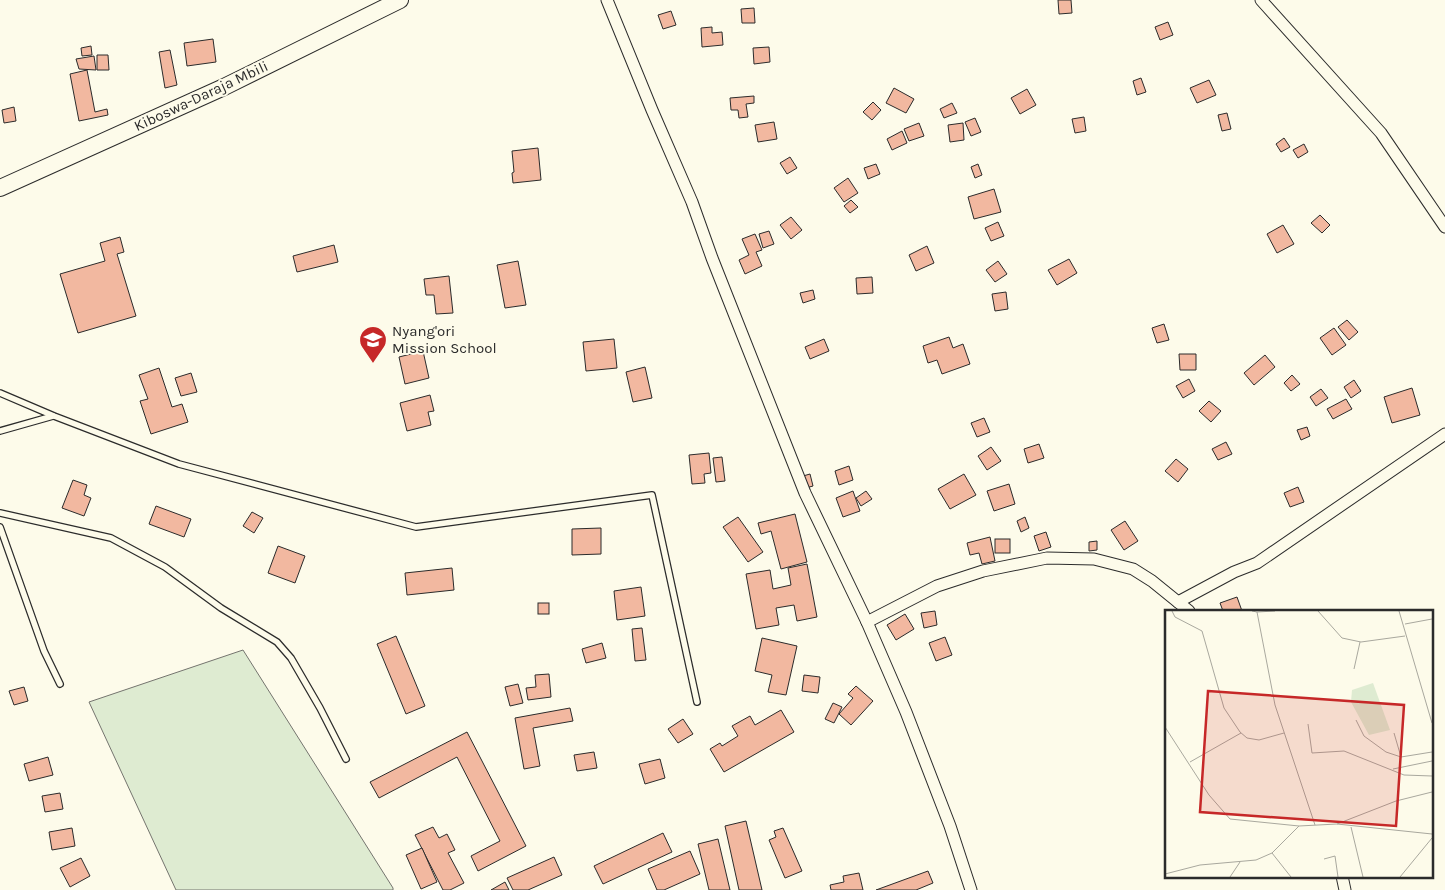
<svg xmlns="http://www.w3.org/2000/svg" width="1445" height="890" viewBox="0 0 1445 890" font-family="Karla,sans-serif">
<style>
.green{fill:#deebd1;stroke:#74746e}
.building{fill:#f2b8a0;stroke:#2b2b2b}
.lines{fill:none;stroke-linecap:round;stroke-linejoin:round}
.lane-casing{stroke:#2b2b2b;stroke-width:8}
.street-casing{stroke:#2b2b2b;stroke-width:13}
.secondary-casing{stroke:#2b2b2b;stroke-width:18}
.lane{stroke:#fdfbea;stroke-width:5.5}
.street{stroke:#fdfbea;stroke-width:11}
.secondary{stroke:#fdfbea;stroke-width:16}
.labels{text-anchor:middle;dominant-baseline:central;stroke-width:4;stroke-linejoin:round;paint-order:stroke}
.street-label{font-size:15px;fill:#2b2b2b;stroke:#fdfbea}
.poi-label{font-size:15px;fill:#2b2b2b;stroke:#fdfbea;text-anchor:start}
.inset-road{fill:none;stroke:#a9a89e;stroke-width:1}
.view{fill:#c62828;fill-opacity:0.15;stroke:#c62828;stroke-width:2.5}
.inset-edge{fill:none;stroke:#2b2b2b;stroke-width:2.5}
</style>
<rect width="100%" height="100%" fill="#fdfbea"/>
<path class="green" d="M 243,650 L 393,888 L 393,890 L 176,890 L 89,702 Z"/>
<g class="building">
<path d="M 1058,0 L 1071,0 L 1072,13 L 1059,14 Z"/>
<path d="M 754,8 L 755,23 L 742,23 L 741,9 Z"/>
<path d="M 671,11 L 676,25 L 663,29 L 658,15 Z"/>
<path d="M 1168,22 L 1173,35 L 1160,40 L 1155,27 Z"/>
<path d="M 712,27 L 712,33 L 722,32 L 723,45 L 702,47 L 701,28 Z"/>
<path d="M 213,39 L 216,62 L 187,66 L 184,43 Z"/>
<path d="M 91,46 L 92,55 L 82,56 L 81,48 Z"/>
<path d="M 769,47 L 770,62 L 754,64 L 753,48 Z"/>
<path d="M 170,50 L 177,85 L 165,88 L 159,52 Z"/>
<path d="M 97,55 L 108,55 L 109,70 L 97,70 Z"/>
<path d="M 94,56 L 96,70 L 79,69 L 76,59 Z"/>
<path d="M 87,70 L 95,112 L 107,109 L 108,115 L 79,121 L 70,74 Z"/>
<path d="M 1141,78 L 1146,92 L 1137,95 L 1133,81 Z"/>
<path d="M 1209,80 L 1216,95 L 1197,103 L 1190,88 Z"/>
<path d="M 894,88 L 914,99 L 906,113 L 886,103 Z"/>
<path d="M 1027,89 L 1036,105 L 1020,114 L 1011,98 Z"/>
<path d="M 754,96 L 754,103 L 746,104 L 748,117 L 739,118 L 738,110 L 731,110 L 730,98 Z"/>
<path d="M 873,102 L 881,110 L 872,120 L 863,112 Z"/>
<path d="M 952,103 L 957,113 L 944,118 L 940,109 Z"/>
<path d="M 14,107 L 16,121 L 4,123 L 2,110 Z"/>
<path d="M 1227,113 L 1231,129 L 1222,131 L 1218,115 Z"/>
<path d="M 1084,117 L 1086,131 L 1075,133 L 1072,119 Z"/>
<path d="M 975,118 L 981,132 L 971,136 L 965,122 Z"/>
<path d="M 774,122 L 777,139 L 758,142 L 755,125 Z"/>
<path d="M 919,123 L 924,136 L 909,141 L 904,129 Z"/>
<path d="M 963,123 L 964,140 L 950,142 L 948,125 Z"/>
<path d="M 902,131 L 907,143 L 892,150 L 887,139 Z"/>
<path d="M 1284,138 L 1290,147 L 1281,152 L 1276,144 Z"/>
<path d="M 1304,144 L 1308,152 L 1298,158 L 1293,150 Z"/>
<path d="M 538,148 L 541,180 L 513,183 L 512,173 L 514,172 L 512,151 Z"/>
<path d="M 790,157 L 797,168 L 787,174 L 780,163 Z"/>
<path d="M 876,164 L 880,174 L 868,179 L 864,168 Z"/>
<path d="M 978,164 L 982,175 L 975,178 L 971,167 Z"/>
<path d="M 848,178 L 858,193 L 844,202 L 834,188 Z"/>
<path d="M 994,189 L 1001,212 L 974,219 L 968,197 Z"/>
<path d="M 851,200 L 858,207 L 850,213 L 844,206 Z"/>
<path d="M 1320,215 L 1330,225 L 1322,233 L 1311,223 Z"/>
<path d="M 791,217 L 802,230 L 791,239 L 780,225 Z"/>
<path d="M 998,222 L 1004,236 L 991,241 L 985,228 Z"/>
<path d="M 1283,225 L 1294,244 L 1277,253 L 1267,234 Z"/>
<path d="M 769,231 L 774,244 L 763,248 L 759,234 Z"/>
<path d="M 755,234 L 762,250 L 756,252 L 762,266 L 745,274 L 739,260 L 749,255 L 742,239 Z"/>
<path d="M 120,237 L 124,252 L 117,254 L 136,316 L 78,333 L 60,274 L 105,261 L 100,243 Z"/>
<path d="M 334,245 L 338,262 L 297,272 L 293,256 Z"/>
<path d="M 927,246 L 934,263 L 916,271 L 909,255 Z"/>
<path d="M 1069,259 L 1077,273 L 1057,285 L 1048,270 Z"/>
<path d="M 518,261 L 526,305 L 505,308 L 497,265 Z"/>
<path d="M 998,261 L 1007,274 L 995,282 L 986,270 Z"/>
<path d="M 449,276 L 453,313 L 436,314 L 434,295 L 426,295 L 424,279 Z"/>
<path d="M 872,277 L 873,293 L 857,294 L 856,278 Z"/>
<path d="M 813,290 L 815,299 L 803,303 L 800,293 Z"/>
<path d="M 1006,292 L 1008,309 L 995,311 L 992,294 Z"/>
<path d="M 1347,320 L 1358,332 L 1349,340 L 1338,327 Z"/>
<path d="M 1164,324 L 1169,340 L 1157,343 L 1152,328 Z"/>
<path d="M 1334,328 L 1346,345 L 1332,355 L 1320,338 Z"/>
<path d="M 949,337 L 953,348 L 963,344 L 970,364 L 942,374 L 937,360 L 928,363 L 923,346 Z"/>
<path d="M 614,339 L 617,368 L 586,371 L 583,342 Z"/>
<path d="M 824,339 L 829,351 L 810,359 L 805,347 Z"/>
<path d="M 423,351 L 429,378 L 405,384 L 399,357 Z"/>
<path d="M 1179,354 L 1196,354 L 1196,370 L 1180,370 Z"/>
<path d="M 1265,355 L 1275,367 L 1254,385 L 1244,373 Z"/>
<path d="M 645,367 L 652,398 L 633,402 L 626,372 Z"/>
<path d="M 159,368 L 172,407 L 182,404 L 188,422 L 151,434 L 140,401 L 148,399 L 139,375 Z"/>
<path d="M 191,373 L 197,392 L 181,396 L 175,378 Z"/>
<path d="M 1292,375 L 1300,384 L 1291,391 L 1284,383 Z"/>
<path d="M 1189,379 L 1195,391 L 1183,398 L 1176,386 Z"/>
<path d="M 1354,380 L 1361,391 L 1351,398 L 1344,387 Z"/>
<path d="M 1412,388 L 1420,415 L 1392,423 L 1384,397 Z"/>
<path d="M 1321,389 L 1328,398 L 1316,406 L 1310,397 Z"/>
<path d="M 430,395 L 434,411 L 428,412 L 431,425 L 407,431 L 400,403 Z"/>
<path d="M 1346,399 L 1352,409 L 1333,419 L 1327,409 Z"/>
<path d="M 1209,401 L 1221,411 L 1211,422 L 1199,411 Z"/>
<path d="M 984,418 L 990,432 L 977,437 L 971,423 Z"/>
<path d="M 1307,427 L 1310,436 L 1301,440 L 1297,430 Z"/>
<path d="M 1226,442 L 1232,454 L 1218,460 L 1212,449 Z"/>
<path d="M 1039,444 L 1044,458 L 1028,463 L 1024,449 Z"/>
<path d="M 991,447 L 1001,461 L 987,470 L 978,456 Z"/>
<path d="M 709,453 L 711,473 L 704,474 L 705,483 L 692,484 L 689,455 Z"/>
<path d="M 722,457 L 725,481 L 716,482 L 713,458 Z"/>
<path d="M 1176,459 L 1188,469 L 1178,482 L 1165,471 Z"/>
<path d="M 849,466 L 853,480 L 839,485 L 835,471 Z"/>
<path d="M 810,474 L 813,486 L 806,488 L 803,476 Z"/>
<path d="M 964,474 L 976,495 L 950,509 L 938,489 Z"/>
<path d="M 73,480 L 87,485 L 84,495 L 91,498 L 84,516 L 62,508 Z"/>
<path d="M 1009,484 L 1015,504 L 994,511 L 987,491 Z"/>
<path d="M 1298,487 L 1304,502 L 1290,507 L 1284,493 Z"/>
<path d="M 853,491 L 860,511 L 843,517 L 836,498 Z"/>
<path d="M 866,491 L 872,499 L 861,506 L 856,498 Z"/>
<path d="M 156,506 L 191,519 L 184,537 L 149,524 Z"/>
<path d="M 252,512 L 263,518 L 254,533 L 243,526 Z"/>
<path d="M 795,514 L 807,562 L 781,569 L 771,531 L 761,534 L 758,523 Z"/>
<path d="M 738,517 L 763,552 L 748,562 L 723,527 Z"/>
<path d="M 1025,517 L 1029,528 L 1021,532 L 1017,521 Z"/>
<path d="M 1125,521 L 1138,541 L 1124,550 L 1111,530 Z"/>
<path d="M 601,528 L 601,554 L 572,555 L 572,529 Z"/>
<path d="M 1046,532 L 1051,547 L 1039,551 L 1034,536 Z"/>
<path d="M 990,537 L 995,561 L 982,564 L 979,553 L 970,555 L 967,543 Z"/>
<rect x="995" y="539" width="15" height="14"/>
<path d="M 1097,541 L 1097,550 L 1089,551 L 1089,542 Z"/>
<path d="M 278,546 L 305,556 L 295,583 L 268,573 Z"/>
<path d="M 807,564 L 817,617 L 797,621 L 794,605 L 776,608 L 779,625 L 756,629 L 746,574 L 770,570 L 773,589 L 791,585 L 788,568 Z"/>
<path d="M 452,568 L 454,590 L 407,595 L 405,573 Z"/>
<path d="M 641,587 L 645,616 L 617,620 L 614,591 Z"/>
<path d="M 1237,597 L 1242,611 L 1223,611 L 1220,603 Z"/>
<rect x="538" y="603" width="11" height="11"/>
<path d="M 935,611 L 937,625 L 924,628 L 921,613 Z"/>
<path d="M 905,614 L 914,629 L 896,640 L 887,625 Z"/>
<path d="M 642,628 L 646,660 L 635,661 L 632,629 Z"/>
<path d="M 396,636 L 425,706 L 406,714 L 377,644 Z"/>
<path d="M 945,637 L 952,655 L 936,661 L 929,643 Z"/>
<path d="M 762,638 L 797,646 L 786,695 L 768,692 L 772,675 L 755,671 Z"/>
<path d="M 602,643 L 606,658 L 586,663 L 582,649 Z"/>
<path d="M 549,674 L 551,697 L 528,700 L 526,688 L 536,687 L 535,675 Z"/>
<path d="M 804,675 L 820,677 L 818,693 L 802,691 Z"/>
<path d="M 518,684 L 523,703 L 510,706 L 505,687 Z"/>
<path d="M 856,686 L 873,701 L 851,725 L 839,714 L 853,698 L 848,694 Z"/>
<path d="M 24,687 L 28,701 L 14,705 L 9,691 Z"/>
<path d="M 833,703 L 842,707 L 834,723 L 825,719 Z"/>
<path d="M 570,708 L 573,721 L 533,728 L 540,766 L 524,769 L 515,718 Z"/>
<path d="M 781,710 L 794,732 L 724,772 L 710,749 L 720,743 L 722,746 L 738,736 L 732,726 L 750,716 L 755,725 Z"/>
<path d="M 683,719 L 693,734 L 678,743 L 668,729 Z"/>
<path d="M 467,732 L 526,846 L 478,871 L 471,856 L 500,841 L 457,757 L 379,798 L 370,782 Z"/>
<path d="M 594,752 L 597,768 L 577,771 L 574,755 Z"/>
<path d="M 48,757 L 53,775 L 29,781 L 24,764 Z"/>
<path d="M 660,759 L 665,778 L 645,784 L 639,764 Z"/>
<path d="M 60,793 L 63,809 L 45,812 L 42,796 Z"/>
<path d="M 746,821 L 762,890 L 739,890 L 725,826 Z"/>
<path d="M 433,827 L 439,838 L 447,834 L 455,850 L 448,853 L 464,883 L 450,890 L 443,890 L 415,835 Z"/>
<path d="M 72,828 L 75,846 L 52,850 L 49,832 Z"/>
<path d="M 783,828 L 802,871 L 785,878 L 769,840 L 776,837 L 774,831 Z"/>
<path d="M 663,833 L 672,852 L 603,884 L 594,866 Z"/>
<path d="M 718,839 L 730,890 L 709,890 L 698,844 Z"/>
<path d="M 422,848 L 437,882 L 421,889 L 406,855 Z"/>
<path d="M 690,851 L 700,874 L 664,890 L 657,890 L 648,869 Z"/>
<path d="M 554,857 L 562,875 L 528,890 L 513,890 L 507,878 Z"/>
<path d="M 81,858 L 90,876 L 70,887 L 60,868 Z"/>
<path d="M 928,871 L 933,883 L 916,890 L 876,890 Z"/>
<path d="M 859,873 L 863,890 L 831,890 L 830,885 L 844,882 L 843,876 Z"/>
<path d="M 505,882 L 509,890 L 491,890 Z"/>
</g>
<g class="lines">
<defs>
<g id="lane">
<path d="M 0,393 L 54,416 L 179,464 L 416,527 L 652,495 L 697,702"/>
<path d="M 0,431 L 53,416"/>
<path d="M 0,513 L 111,538 L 165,567 L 221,608 L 277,642 L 291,658 L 320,708 L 346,759"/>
<path d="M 0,527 L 44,651 L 60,684"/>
</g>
<g id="street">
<path d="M 607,0 L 652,110 L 692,202 L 712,258 L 805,493 L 867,622 L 906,712 L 950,826 L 971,890"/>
<path d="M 1261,0 L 1381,133 L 1445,227"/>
<path d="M 1178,602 L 1234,572 L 1257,563 L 1445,434"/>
<path d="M 867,622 L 937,586 L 983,571 L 1047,558 L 1094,559 L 1133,569 L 1152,581 L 1189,611"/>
<path d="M 1342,876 L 1345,890"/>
</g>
<path id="secondary" d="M 0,188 L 224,87 L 400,0"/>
</defs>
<use href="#lane" class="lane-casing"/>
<use href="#street" class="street-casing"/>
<use href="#secondary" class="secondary-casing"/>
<use href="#lane" class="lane"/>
<use href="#street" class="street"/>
<use href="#secondary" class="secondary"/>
</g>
<defs>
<symbol id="school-pin" viewBox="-11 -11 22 30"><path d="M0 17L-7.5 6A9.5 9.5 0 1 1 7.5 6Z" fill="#c62828" stroke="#fdfbea"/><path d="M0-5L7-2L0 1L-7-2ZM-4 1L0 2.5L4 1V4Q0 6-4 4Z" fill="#fff"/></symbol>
</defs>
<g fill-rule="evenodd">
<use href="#school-pin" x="357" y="324" width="32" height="43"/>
</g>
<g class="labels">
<g class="street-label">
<text transform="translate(201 96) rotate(-25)">Kiboswa-Daraja Mbili</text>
</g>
<g class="poi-label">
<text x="392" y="331">Nyang'ori<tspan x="392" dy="17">Mission School</tspan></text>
</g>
</g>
<g transform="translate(1165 610)">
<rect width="268" height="268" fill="#fdfbea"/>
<path d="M 208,73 L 225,120 L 204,125 L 186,92 L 187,80 Z" fill="#deebd1"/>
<path class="inset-road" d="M 7,1 L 10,7 L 37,21 L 59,98 L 75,122 L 82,128 L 94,130 L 119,123M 87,1 L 92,2 L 110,95 L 150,215M 153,1 L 177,28 L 196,32 L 240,26M 234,1 L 267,113M 92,2 L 110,1M 240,14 L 267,9M 189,59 L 195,32M 191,110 L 199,126 L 221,142 L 236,147 L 267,142M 143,114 L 147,143 L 179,141 L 239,165 L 267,166M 0,117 L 44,185 L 65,209 L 134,216M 229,123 L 236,147M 25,152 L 76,123M 228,159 L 267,151M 172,214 L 267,224M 186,217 L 198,267M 107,243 L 126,267M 159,249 L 170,246 L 173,267M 0,264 L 35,255 L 91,250 L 107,243 L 134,216 L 172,214 L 231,191 L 267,182M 65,267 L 75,252M 235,267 L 267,228"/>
<path class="view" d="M 43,81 L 239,95 L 231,216 L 35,202 Z"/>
<rect width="268" height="268" class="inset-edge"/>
</g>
</svg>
